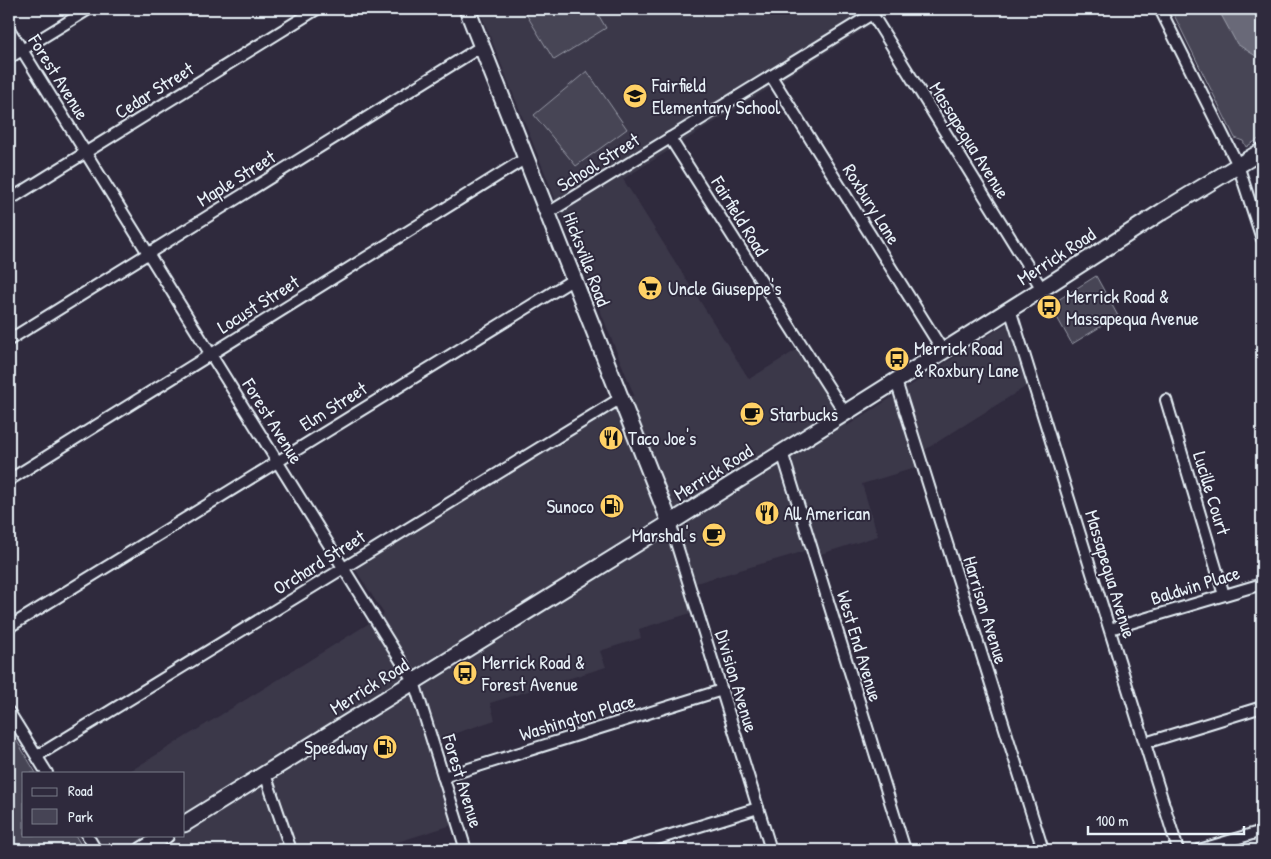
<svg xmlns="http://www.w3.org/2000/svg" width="1271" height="859" viewBox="0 0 1271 859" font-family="'Patrick Hand',sans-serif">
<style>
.built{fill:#3b3749}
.green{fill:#464455;stroke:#979aa6}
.water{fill:#696978;stroke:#9c9fab}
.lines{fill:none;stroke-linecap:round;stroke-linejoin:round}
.minor-casing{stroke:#e8f1f8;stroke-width:14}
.primary-casing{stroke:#e8f1f8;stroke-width:19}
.minor{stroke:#2f2a3d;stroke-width:10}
.primary{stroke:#2f2a3d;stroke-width:15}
.labels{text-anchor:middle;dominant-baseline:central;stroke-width:4;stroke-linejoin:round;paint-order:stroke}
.street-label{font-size:19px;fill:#e8f1f8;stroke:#2f2a3d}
.poi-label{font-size:19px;fill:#e8f1f8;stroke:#2f2a3d;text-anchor:start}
</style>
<rect width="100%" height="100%" fill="#2f2a3d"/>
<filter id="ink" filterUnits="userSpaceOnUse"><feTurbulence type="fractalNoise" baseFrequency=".02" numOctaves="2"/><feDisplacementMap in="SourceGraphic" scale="10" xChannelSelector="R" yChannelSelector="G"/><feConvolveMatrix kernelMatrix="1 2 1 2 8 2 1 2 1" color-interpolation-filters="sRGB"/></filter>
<g filter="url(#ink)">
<path class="built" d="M 479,9 L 887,9 L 890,13 L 623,179 L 749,379 L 798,349 L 847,426 L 1011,321 L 1030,384 L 923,451 L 928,464 L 862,484 L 878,536 L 821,554 L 819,547 L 696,583 L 704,609 L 639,629 L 641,638 L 600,651 L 606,667 L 490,703 L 495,720 L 427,743 L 452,825 L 372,850 L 84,850 L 75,835 L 184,835 L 184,773 L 127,773 L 384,614 L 355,569 L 634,395 Z"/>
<g class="green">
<path d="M 523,9 L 595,9 L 606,28 L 554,60 Z"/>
<path d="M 1171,9 L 1262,9 L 1262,137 L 1246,147 L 1243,141 L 1235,138 Z"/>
<path d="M 587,71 L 627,129 L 576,166 L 534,115 Z"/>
<path d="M 1096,276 L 1118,316 L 1072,344 L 1050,305 Z"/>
<path d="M 9,728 L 36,773 L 24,773 L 24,835 L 75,835 L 84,850 L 9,850 Z"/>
</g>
<path class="water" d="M 1218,9 L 1262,9 L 1262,60 L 1237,44 Z"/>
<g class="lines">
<defs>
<g id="minor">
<path d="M 869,9 L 1042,289"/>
<path d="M 1160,9 L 1238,165 L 1262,239"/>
<path d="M 9,29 L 414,682 L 466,850"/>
<path d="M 9,58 L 89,9"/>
<path d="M 771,76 L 943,351"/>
<path d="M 670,138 L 845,413"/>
<path d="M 9,200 L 317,9"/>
<path d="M 548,213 L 872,14"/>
<path d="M 1010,309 L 1178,850"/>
<path d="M 9,340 L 482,46"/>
<path d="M 896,381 L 1043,850"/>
<path d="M 1166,400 L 1224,595"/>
<path d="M 782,452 L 905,850"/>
<path d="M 9,480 L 526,158"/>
<path d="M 670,523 L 771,850"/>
<path d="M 9,627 L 574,279"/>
<path d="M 1110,629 L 1262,584"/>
<path d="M 9,712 L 47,773"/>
<path d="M 1145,743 L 1262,707"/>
<path d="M 37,756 L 621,398"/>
<path d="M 265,774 L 291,850"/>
<path d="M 443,777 L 722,690"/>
<path d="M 87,835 L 96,850"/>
<path d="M 622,850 L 758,808"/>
<path d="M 1199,850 L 1262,831"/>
</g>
<g id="primary">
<path d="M 467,9 L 670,523"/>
<path d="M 184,824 L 670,523 L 1042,289 L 1163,211 L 1262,151"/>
<path d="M 142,850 L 166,835"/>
</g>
</defs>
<use href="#minor" class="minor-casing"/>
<use href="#primary" class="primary-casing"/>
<use href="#minor" class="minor"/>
<use href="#primary" class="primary"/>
</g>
</g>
<defs>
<symbol id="school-disc" viewBox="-11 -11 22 22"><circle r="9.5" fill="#ffd166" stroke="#2f2a3d"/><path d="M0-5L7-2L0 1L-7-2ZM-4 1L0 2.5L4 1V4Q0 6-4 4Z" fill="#111"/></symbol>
<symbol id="supermarket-disc" viewBox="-11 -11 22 22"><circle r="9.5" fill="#ffd166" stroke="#2f2a3d"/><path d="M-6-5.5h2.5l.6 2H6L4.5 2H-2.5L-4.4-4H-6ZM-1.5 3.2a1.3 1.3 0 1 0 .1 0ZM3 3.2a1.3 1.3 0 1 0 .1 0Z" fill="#111"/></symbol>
<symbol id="bus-disc" viewBox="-11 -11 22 22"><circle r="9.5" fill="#ffd166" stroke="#2f2a3d"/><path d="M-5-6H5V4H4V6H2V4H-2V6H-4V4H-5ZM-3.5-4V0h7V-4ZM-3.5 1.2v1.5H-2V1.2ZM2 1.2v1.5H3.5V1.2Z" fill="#111"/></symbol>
<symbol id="cafe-disc" viewBox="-11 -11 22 22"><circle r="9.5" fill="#ffd166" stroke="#2f2a3d"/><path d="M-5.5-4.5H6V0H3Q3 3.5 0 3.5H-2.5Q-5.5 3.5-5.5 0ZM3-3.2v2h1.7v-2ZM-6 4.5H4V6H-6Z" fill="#111"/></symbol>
<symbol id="restaurant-disc" viewBox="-11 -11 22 22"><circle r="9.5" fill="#ffd166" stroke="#2f2a3d"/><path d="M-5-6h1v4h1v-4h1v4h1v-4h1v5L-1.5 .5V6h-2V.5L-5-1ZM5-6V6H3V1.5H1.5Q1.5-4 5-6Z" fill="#111"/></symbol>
<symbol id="fuel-disc" viewBox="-11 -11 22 22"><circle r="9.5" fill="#ffd166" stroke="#2f2a3d"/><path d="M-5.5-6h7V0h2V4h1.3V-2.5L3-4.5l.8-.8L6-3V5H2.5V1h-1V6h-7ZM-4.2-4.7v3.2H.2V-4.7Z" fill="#111"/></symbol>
</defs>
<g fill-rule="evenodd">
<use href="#school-disc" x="621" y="82" width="28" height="28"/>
<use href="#supermarket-disc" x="636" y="274" width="28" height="28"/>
<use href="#bus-disc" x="1035" y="293" width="28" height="28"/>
<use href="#bus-disc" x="883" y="345" width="28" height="28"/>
<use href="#cafe-disc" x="738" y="400" width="28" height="28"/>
<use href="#restaurant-disc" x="597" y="424" width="28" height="28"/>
<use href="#fuel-disc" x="598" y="492" width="28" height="28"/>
<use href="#restaurant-disc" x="753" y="499" width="28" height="28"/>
<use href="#cafe-disc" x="700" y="521" width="28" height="28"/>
<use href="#bus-disc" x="451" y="659" width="28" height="28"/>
<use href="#fuel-disc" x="371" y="733" width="28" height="28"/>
</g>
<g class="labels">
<g class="street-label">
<text transform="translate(59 77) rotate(58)">Forest Avenue</text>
<text transform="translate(154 90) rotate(-32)">Cedar Street</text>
<text transform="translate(970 140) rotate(58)">Massapequa Avenue</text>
<text transform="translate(598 162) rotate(-32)">School Street</text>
<text transform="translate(236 178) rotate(-32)">Maple Street</text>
<text transform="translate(872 204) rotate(58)">Roxbury Lane</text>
<text transform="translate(740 216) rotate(58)">Fairfield Road</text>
<text transform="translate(1056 256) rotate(-33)">Merrick Road</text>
<text transform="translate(587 259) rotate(69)">Hicksville Road</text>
<text transform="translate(258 304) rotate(-32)">Locust Street</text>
<text transform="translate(333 406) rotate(-32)">Elm Street</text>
<text transform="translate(273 421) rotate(58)">Forest Avenue</text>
<text transform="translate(713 472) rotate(-32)">Merrick Road</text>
<text transform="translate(1212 493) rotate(73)">Lucille Court</text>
<text transform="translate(319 562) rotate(-32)">Orchard Street</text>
<text transform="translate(1111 574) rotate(73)">Massapequa Avenue</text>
<text transform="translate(1195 585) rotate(-17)">Baldwin Place</text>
<text transform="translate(986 610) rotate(73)">Harrison Avenue</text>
<text transform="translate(860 646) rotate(73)">West End Avenue</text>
<text transform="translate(737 681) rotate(73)">Division Avenue</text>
<text transform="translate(369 686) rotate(-32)">Merrick Road</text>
<text transform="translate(577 717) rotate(-17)">Washington Place</text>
<text transform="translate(463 781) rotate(73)">Forest Avenue</text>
</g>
<g class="poi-label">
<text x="652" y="85">Fairfield<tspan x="652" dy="22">Elementary School</tspan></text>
<text x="668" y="288">Uncle Giuseppe's</text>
<text x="1066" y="296">Merrick Road &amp;<tspan x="1066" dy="22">Massapequa Avenue</tspan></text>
<text x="914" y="348">Merrick Road<tspan x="914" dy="22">&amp; Roxbury Lane</tspan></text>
<text x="770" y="414">Starbucks</text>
<text x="628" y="438">Taco Joe's</text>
<text x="594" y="506" text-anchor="end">Sunoco</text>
<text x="784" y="513">All American</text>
<text x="696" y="535" text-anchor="end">Marshal's</text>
<text x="482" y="662">Merrick Road &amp;<tspan x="482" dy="22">Forest Avenue</tspan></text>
<text x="368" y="747" text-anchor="end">Speedway</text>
</g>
</g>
<rect width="1271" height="859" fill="none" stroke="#2f2a3d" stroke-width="30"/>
<rect x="15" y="15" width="1241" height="829" fill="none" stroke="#e8f1f8" stroke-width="2" filter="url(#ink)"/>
<rect x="22" y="772" width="162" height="65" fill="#2f2a3d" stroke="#797a88"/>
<rect x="32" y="788" width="25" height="8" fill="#2f2a3d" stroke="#797a88"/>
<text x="68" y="796" font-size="15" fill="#e8f1f8">Road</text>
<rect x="32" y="809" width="25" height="15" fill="#464455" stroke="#797a88"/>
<text x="68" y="822" font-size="15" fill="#e8f1f8">Park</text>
<path d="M1088 826v8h156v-8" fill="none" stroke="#e8f1f8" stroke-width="2.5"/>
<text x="1096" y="826" font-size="15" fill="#e8f1f8" stroke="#2f2a3d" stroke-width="4" paint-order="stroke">100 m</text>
</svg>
